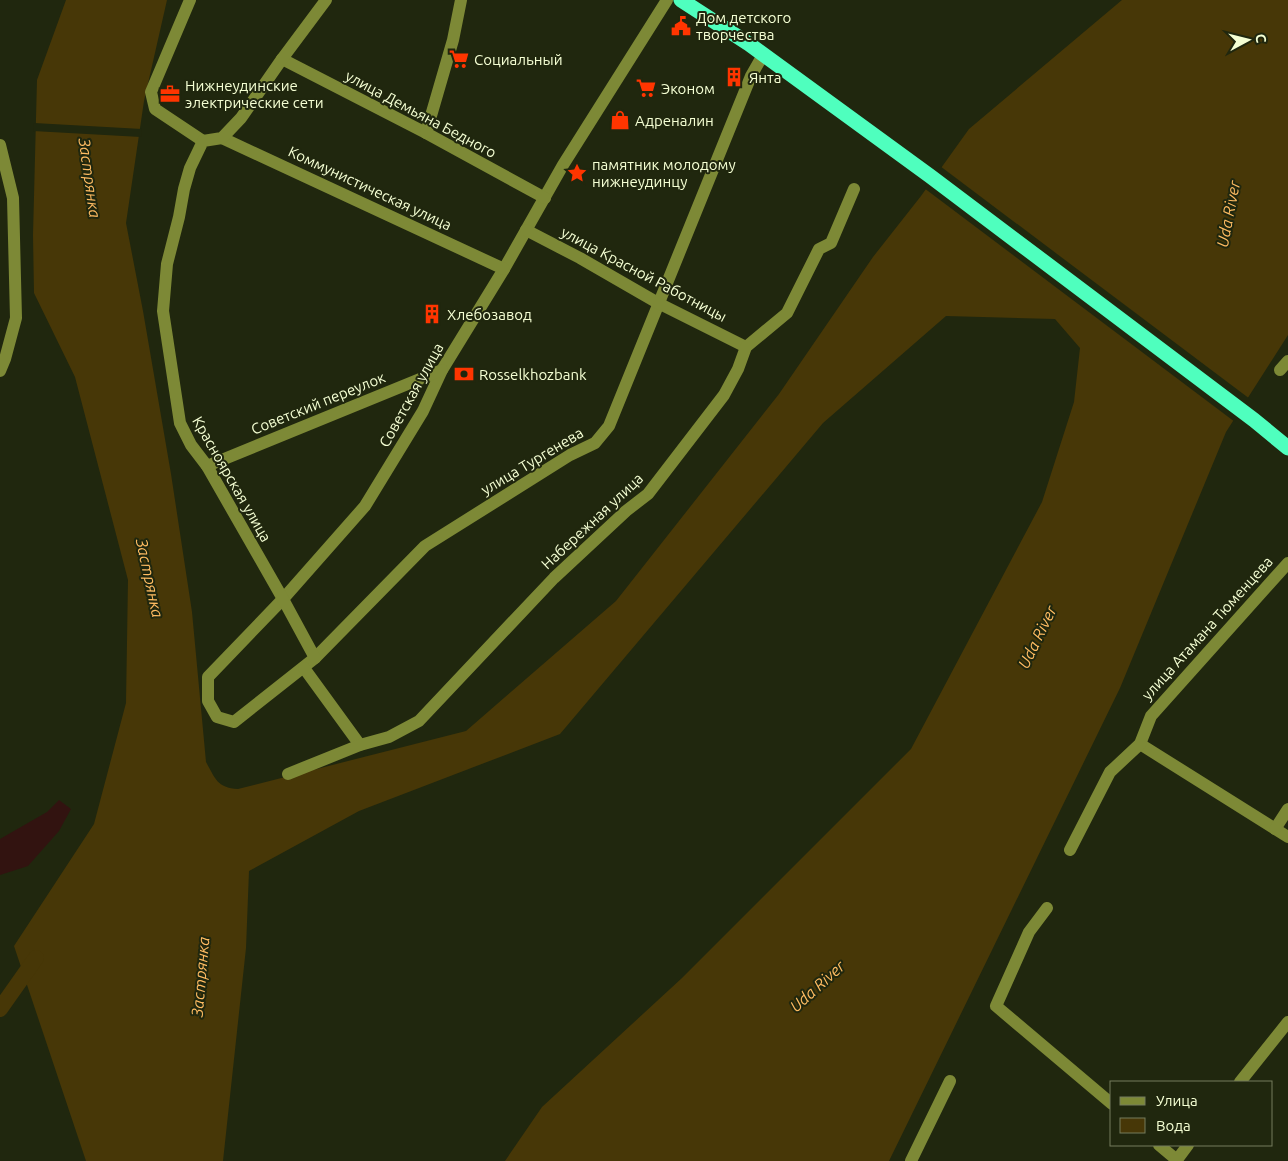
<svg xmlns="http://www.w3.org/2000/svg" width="1288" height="1161" viewBox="0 0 1288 1161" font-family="Ubuntu,sans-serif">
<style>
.green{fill:#321310}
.water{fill:#473707}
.pier{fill:#20270e}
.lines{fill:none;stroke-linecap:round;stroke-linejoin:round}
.river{stroke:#473707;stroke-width:16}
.minor{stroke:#7d8936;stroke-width:12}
.highway{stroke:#4fffbe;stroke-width:15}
.labels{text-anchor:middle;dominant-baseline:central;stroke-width:4;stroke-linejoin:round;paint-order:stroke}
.poi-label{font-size:15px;fill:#f5ffd4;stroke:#20270e;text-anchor:start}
.street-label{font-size:15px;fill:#f5ffd4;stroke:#20270e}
.water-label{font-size:16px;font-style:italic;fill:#ffbc62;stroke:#20270e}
</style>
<rect width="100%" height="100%" fill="#20270e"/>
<path class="green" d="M 59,800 L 71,809 L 59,831 L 28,866 L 0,875 L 0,839 L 47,812 Z"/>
<path class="water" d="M 66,0 L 167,0 L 144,101 L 126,223 L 143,311 L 171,474 L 192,612 L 206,762 C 215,778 217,788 238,789 L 466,731 L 616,601 L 779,394 L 873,257 L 921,196 L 969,129 L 1122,0 L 1288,0 L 1288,335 L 1226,432 L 1120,688 L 889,1161 L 505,1161 L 542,1107 L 682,978 L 911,749 L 1042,502 L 1074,402 L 1080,348 L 1055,319 L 946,316 L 823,423 L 560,734 L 359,811 L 249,871 L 246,948 L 223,1161 L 86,1161 L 14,946 L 94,824 L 126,703 L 128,580 L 75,377 L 34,293 L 33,235 L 37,80 Z"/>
<g class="pier">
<path d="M 34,123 L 142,129 L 141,137 L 33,131 Z"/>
<path d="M 940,166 L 1250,399 L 1235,422 L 924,188 Z"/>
</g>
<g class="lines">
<path class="river" d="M 0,1009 L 36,958"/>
<g class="minor">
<path d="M 190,0 L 151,92 L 155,109 L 203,141"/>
<path d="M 667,0 L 563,165 L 504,269 L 442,370 L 423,411 L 365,506 L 283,599 L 208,677 L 208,701 L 217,717 L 234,722 L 315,658 L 425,546 L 570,455 L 595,443 L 609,426 L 751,76 L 763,55"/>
<path d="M 282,59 L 426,133 L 545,198"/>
<path d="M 426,133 L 453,40 L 461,0"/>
<path d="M 222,138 L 504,269"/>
<path d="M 0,145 L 13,198 L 16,318 L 5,359 L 0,371"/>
<path d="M 526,230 L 580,258 L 658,303 L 746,347"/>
<path d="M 1280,370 L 1288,361"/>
<path d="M 207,466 L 442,370"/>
<path d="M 315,658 L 283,599 L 207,466 L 191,445 L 180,423 L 163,311 L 167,264 L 179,217 L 184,189 L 190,168 L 203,141 L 222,138 L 241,118 L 282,59 L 326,0"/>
<path d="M 304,668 L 360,745"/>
<path d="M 1140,744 L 1288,837"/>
<path d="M 288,774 L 360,745 L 389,737 L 419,721 L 554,578 L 626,511 L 648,494 L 724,395 L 738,369 L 746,347 L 787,313 L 819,249 L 831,243 L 854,189"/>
<path d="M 1275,829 L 1288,809"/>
<path d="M 1070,850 L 1110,772 L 1140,744 L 1151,716 L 1288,563"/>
<path d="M 1047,908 L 1029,932 L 996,1006 L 1112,1104"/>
<path d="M 1240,1082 L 1288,1022"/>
<path d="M 1159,1145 L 1177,1160"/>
<path d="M 911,1161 L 950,1081"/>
<path d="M 1176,1161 L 1188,1145"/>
</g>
<path class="highway" d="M 681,0 L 749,44 L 930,176 L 1254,420 L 1288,448"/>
</g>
<defs>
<symbol id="civic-bare" viewBox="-9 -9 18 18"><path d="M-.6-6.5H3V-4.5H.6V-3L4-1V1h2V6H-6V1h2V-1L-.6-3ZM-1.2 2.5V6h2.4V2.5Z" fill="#ff3500" stroke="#20270e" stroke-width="2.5" paint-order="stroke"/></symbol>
<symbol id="supermarket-bare" viewBox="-9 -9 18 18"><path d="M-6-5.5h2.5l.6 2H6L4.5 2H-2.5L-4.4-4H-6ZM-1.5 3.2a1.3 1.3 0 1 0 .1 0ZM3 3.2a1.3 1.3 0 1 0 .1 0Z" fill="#ff3500" stroke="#20270e" stroke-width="2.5" paint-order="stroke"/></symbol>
<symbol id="building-bare" viewBox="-9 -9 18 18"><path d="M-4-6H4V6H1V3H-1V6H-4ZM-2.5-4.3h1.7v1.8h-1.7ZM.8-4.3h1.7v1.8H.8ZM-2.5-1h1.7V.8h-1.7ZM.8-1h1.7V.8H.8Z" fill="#ff3500" stroke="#20270e" stroke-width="2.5" paint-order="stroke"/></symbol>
<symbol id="office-bare" viewBox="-9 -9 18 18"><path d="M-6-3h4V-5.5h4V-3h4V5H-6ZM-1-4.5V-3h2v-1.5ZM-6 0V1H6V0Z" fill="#ff3500" stroke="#20270e" stroke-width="2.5" paint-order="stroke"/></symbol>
<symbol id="shop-bare" viewBox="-9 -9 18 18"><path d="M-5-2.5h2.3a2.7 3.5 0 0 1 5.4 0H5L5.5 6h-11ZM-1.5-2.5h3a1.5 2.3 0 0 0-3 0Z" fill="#ff3500" stroke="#20270e" stroke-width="2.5" paint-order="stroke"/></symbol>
<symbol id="sight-bare" viewBox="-9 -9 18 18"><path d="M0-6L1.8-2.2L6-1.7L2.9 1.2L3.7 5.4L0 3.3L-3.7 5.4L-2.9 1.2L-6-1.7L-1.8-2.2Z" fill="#ff3500" stroke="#20270e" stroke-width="2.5" paint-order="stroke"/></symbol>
<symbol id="bank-bare" viewBox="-9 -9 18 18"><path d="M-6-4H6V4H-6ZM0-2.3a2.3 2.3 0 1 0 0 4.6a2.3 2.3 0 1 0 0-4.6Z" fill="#ff3500" stroke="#20270e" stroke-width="2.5" paint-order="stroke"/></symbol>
</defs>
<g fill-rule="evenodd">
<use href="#civic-bare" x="667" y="12" width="28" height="28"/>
<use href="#supermarket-bare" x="445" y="45" width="28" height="28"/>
<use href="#building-bare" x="720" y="63" width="28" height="28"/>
<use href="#supermarket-bare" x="632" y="74" width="28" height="28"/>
<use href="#office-bare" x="156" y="80" width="28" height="28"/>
<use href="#shop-bare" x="606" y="106" width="28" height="28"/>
<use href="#sight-bare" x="563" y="159" width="28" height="28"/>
<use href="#building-bare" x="418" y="300" width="28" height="28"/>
<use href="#bank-bare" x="450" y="360" width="28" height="28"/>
</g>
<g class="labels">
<g class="poi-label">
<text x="696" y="17">Дом детского<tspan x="696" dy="17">творчества</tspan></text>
<text x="474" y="59">Социальный</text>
<text x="749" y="77">Янта</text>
<text x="185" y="85">Нижнеудинские<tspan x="185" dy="17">электрические сети</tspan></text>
<text x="661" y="88">Эконом</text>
<text x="635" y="120">Адреналин</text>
<text x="592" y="164">памятник молодому<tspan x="592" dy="17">нижнеудинцу</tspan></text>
<text x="447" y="314">Хлебозавод</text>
<text x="479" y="374">Rosselkhozbank</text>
</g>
<g class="street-label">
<text transform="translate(421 114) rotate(28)">улица Демьяна Бедного</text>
<text transform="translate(370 188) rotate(25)">Коммунистическая улица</text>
<text transform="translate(644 274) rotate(28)">улица Красной Работницы</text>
<text transform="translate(411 395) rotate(-61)">Советская улица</text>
<text transform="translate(318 403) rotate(-22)">Советский переулок</text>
<text transform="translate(532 461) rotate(-31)">улица Тургенева</text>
<text transform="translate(232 479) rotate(60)">Красноярская улица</text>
<text transform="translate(592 521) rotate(-43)">Набережная улица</text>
<text transform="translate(1207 628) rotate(-48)">улица Атамана Тюменцева</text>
</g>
<g class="water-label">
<text transform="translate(90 178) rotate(82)">Застрянка</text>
<text transform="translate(1228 214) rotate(-79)">Uda River</text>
<text transform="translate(150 578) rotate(78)">Застрянка</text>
<text transform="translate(1037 637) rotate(-64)">Uda River</text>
<text transform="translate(200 977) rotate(-85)">Застрянка</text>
<text transform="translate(817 986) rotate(-42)">Uda River</text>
</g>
</g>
<rect x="1110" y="1081" width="162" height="65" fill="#20270e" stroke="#757d5d"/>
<rect x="1120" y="1097" width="25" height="8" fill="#7d8936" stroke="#757d5d"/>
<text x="1156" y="1106" font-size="15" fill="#f5ffd4">Улица</text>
<rect x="1120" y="1118" width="25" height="15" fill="#473707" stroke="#757d5d"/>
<text x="1156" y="1131" font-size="15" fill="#f5ffd4">Вода</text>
<g transform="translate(1248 40) rotate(83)" stroke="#20270e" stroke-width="4" paint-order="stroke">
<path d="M0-4L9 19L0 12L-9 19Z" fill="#f5ffd4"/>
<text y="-8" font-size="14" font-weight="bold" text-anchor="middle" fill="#f5ffd4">С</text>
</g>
</svg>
